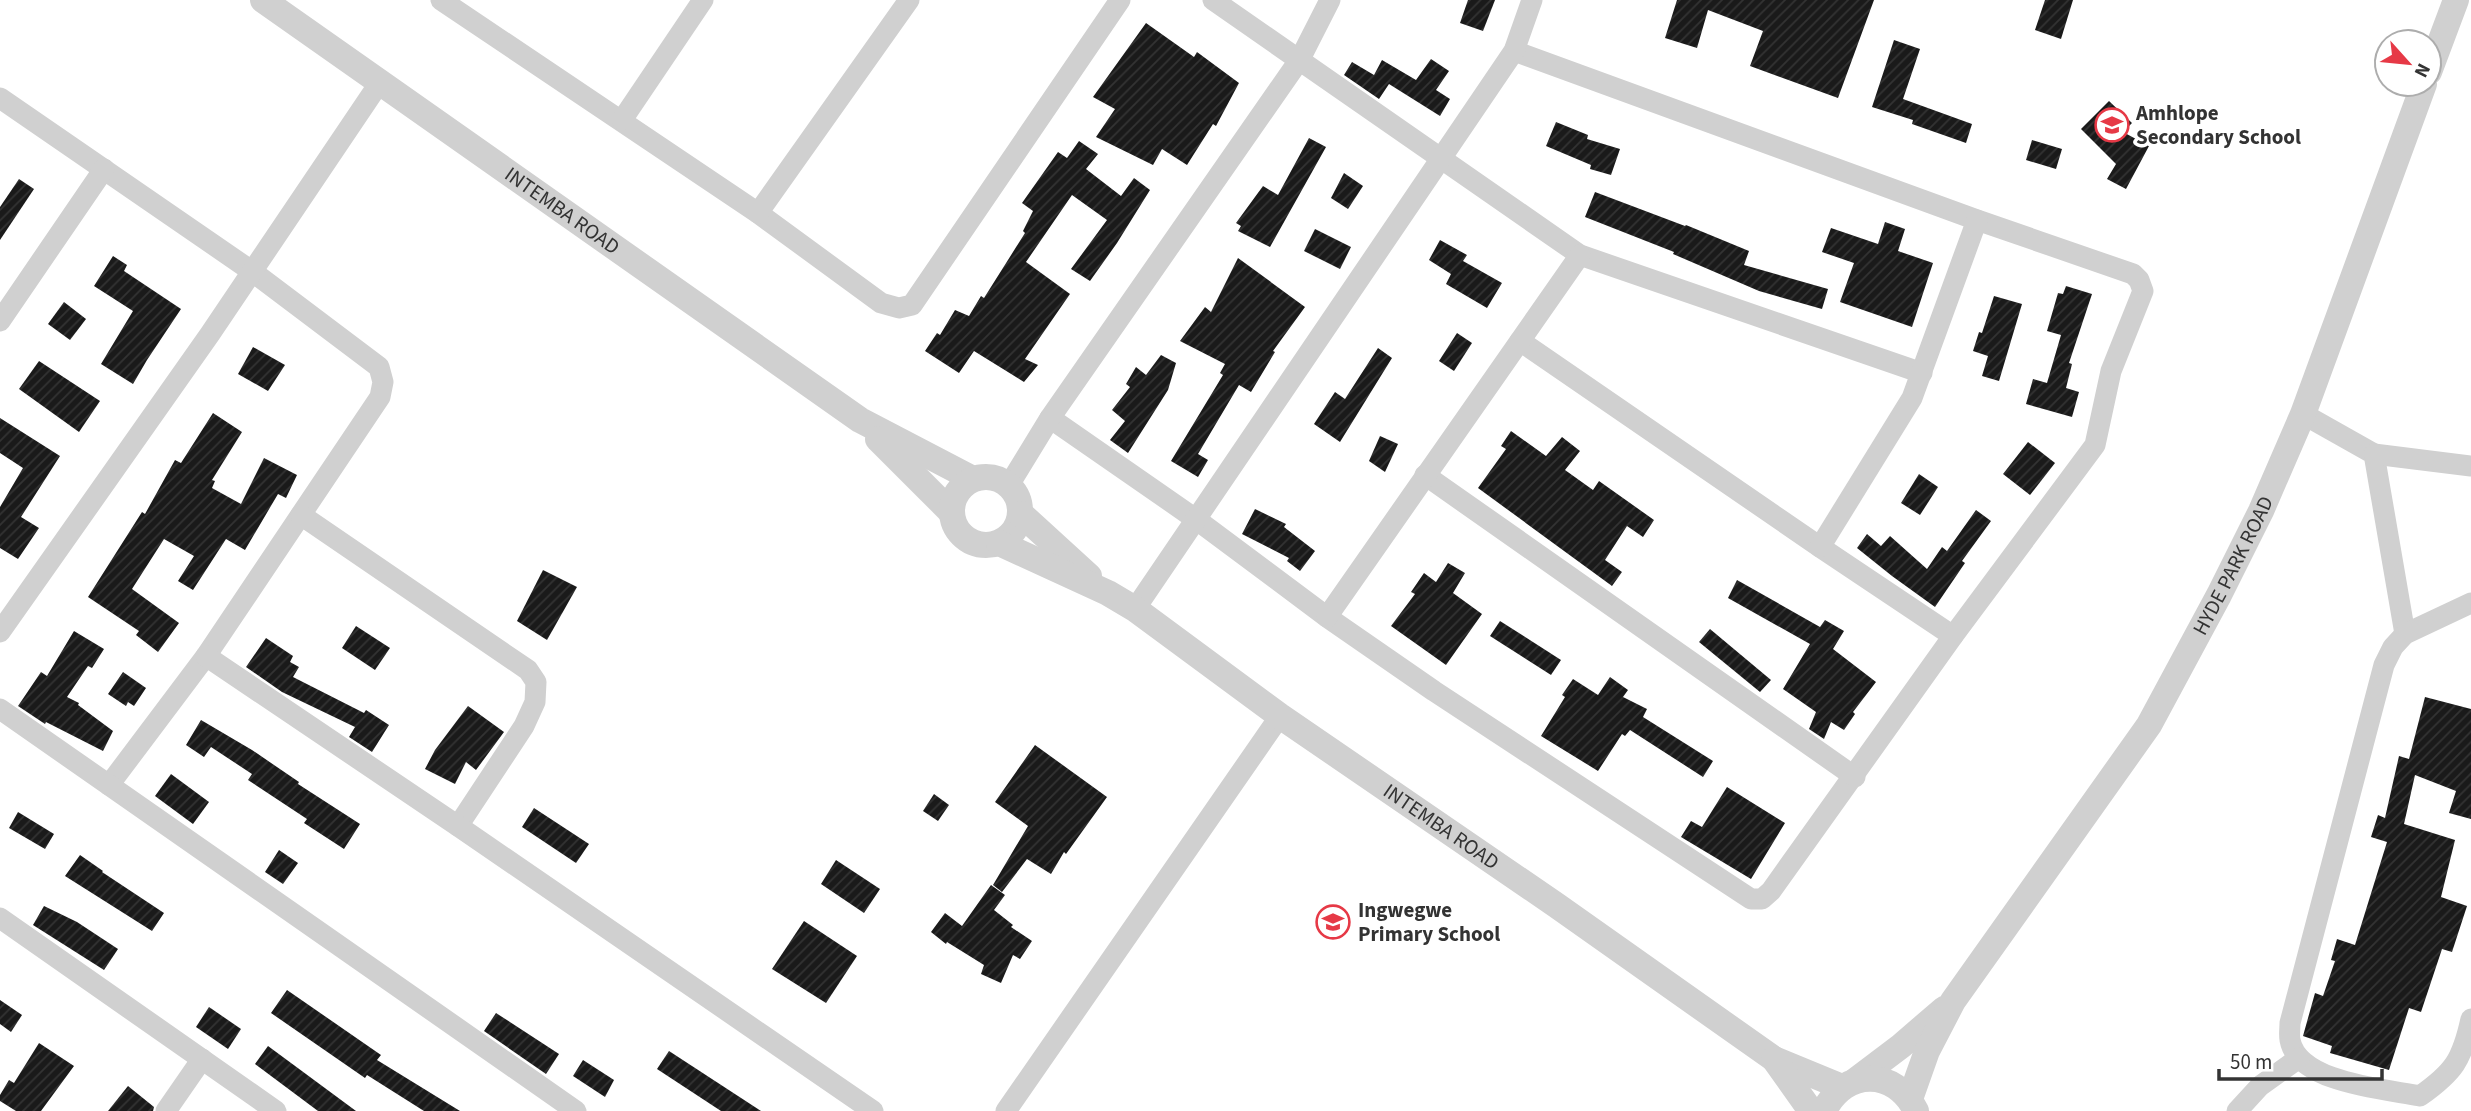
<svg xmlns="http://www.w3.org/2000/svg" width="2471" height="1111" viewBox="0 0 2471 1111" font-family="'Source Sans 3',sans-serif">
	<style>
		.building { fill: url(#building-hatch) }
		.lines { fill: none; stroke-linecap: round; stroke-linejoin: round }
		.minor { stroke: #d0d0d0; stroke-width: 21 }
		.tertiary { stroke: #d0d0d0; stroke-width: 26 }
		.labels { text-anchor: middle; stroke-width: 7; stroke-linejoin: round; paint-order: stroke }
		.poi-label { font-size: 21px; font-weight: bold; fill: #333; stroke: #fff; text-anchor: start }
		.street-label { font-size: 21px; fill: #333; stroke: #fff }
	</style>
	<defs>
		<pattern id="building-hatch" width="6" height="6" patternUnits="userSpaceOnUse" patternTransform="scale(1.75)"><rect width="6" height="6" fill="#1a1a1a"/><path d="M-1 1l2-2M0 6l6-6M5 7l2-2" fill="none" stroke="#333"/></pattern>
	</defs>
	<rect width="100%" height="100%" fill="#fff"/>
	<g class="building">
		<path d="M1468,0h27l-12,31 -23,-8z"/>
		<path d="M1677,0h197l-36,98 -88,-32 13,-35 -55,-21 -11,38 -32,-10z"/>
		<path d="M2045,0h28l-12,39 -26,-9z"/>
		<path d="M1146,23l48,34 3,-5 42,31 -23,43 -3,-2 -26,41 -25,-16 -9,16 -57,-28 19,-28 -22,-12z"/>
		<path d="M1894,40l26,9 -17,50 69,25 -6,19 -54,-19 1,-4 -41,-13z"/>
		<path d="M1431,59l18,12 -13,19 14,9 -10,17 -51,-32 -10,15 -35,-24 8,-13 22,13 8,-15 34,20z"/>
		<path d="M2109,101l23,22 -9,9 26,14 -23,43 -19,-10 9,-15 -35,-35z"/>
		<path d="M1556,122l32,13 -1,4 33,10 -9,26 -21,-6 1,-4 -45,-19z"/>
		<path d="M1309,138l17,9 -56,100 -32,-16 3,-5 -5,-3 27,-37 15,9z"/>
		<path d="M2032,140l30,9 -6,20 -30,-9z"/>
		<path d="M1079,141l19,13 -12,15 35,27 13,-18 16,12 -33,53 -27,38 -19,-12 36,-49 -35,-25 -46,67 44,32 -45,65 13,6 -14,17 -50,-31 -15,22 -34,-22 12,-18 3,2 15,-25 14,6 12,-20 3,2 41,-65 -2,-2 10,-20 -11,-8 36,-51 9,6z"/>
		<path d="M1344,173l19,13 -15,23 -17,-11z"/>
		<path d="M19,179l15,10 -34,51v-33z"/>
		<path d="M1595,192l90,34 1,-1 63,26 -5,14 84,24 -6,20 -63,-18 -86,-37 1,-2 -89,-35z"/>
		<path d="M1885,222l20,7 -7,22 35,12 -21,64 -72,-25 14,-39 -32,-11 9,-24 47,16z"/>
		<path d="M1315,229l36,18 -11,22 -36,-18z"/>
		<path d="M1440,240l27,15 -4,6 39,22 -15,25 -41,-24 5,-10 -22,-14z"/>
		<path d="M113,256l14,9 -3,6 57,38 -34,51 -14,24 -32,-20 32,-53 -39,-25z"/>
		<path d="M1238,258l67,49 -32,44 2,1 -24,40 -12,-7 -41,69 10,6 -10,17 -27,-16 52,-86 -3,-2 5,-9 -45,-23 25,-34 6,5z"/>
		<path d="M2066,286l26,8 -23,69 3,1 -6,24 13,4 -7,25 -46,-13 7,-25 14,4 14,-48 -14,-4 11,-38 5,1z"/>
		<path d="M1994,296l28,8 -23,77 -17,-5 6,-20 -15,-5 6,-19 3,1z"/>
		<path d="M64,302l22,17 -16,21 -22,-16z"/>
		<path d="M1457,333l15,10 -18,28 -15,-10z"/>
		<path d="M253,347l32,18 -17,26 -30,-17z"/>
		<path d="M1378,348l14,10 -52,84 -26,-18 21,-32 10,7z"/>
		<path d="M1161,355l15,8 -8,27 -40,63 -18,-13 15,-19 -13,-11 18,-23 -4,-3 10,-17 10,8z"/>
		<path d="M39,361l61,40 -21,31 -60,-43z"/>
		<path d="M213,413l29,19 -30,48 3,1 -3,7 29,16 23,-46 33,17 -11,23 -8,-4 -33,56 -19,-11 -33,51 -15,-9 16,-25 -30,-17 -32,50 47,34 -21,29 -22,-17 3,-4 -51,-34 54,-85 3,2 30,-54 6,3z"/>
		<path d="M0,418l60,38 -39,61 18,11 -21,31 -18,-11v-41l23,-39 -23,-15z"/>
		<path d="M1511,431l35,25 16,-19 18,14 -15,19 28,20 6,-9 55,39 -11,17 -16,-11 -22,34 17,12 -10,14 -134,-98 28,-39 -5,-3z"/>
		<path d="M1380,436l18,8 -13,28 -16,-11z"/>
		<path d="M2028,442l27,21 -25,32 -27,-21z"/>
		<path d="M1919,474l19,13 -18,28 -19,-12z"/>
		<path d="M1255,509l31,15 -2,3 31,24 -15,20 -13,-10 2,-3 -47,-24z"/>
		<path d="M1976,510l15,11 -29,40 3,2 -30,44 -43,-31 -35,-28 10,-14 14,12 9,-10 37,33 15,-22 5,4z"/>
		<path d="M1448,563l17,10 -12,20 29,21 -36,51 -55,-39 24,-32 -4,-2 13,-19 12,9z"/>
		<path d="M543,570l34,17 -30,53 -30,-19z"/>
		<path d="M1737,580l83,47 5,-7 19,11 -11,18 43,33 -23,30 2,2 -11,16 -13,-8 -7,17 -15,-10 7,-17 -33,-23 27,-45 -82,-46z"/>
		<path d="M1500,621l61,39 -10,15 -61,-39z"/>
		<path d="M356,626l34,22 -15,22 -33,-22z"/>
		<path d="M1710,629l61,51 -11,12 -61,-50z"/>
		<path d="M74,631l30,18 -12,19 -4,-2 -21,31 12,6 -1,2 35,26 -10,20 -57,-29 -1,2 -27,-18 23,-34 6,4z"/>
		<path d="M266,638l27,18 -3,6 9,5 -6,10 71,36 2,-3 23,15 -17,27 -23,-15 6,-10 -73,-35 -36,-25z"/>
		<path d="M123,672l23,16 -12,18 -6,-4 -2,4 -18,-12z"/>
		<path d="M1610,677l18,13 -5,7 24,12 -4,8 70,44 -10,16 -73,-47 -5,6 -3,-2 -24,37 -57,-35 24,-39 -3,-2 11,-16 25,16z"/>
		<path d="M2425,697l46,12v110l-22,-6 7,-22 -41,-16 -11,49 51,16 -14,57 26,9 -15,46 -10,-3 -21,63 -12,-4 -20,62 -59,-17 2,-7 -29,-10 12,-43 8,3 12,-35 -4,-1 6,-21 18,6 32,-103 -16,-5 7,-22 7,3 14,-62 10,3z"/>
		<path d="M468,706l36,26 -28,38 -10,-8 -11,22 -30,-15 10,-19z"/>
		<path d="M201,720l51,30 47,32 -1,2 62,40 -16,25 -40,-26 3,-4 -59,-39 4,-6 -41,-27 -7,10 -18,-12z"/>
		<path d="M1035,745l72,52 -41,57 -2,-2 -13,22 -24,-15 -25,33 -9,-7 35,-59 -33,-24z"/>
		<path d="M171,774l38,28 -16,22 -38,-28z"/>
		<path d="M1727,787l58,36 -34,56 -70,-42 10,-16 11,6z"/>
		<path d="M934,794l15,11 -11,16 -15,-10z"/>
		<path d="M534,808l55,36 -13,19 -54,-36z"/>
		<path d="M18,812l36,22 -9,15 -36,-21z"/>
		<path d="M279,850l19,13 -15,21 -18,-12z"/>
		<path d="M80,855l23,16 -1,1 62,41 -12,18 -87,-55z"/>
		<path d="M836,860l44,29 -16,24 -43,-29z"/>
		<path d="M991,885l14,10 -11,15 19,15 -2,2 21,14 -12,18 -7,-4 -12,28 -20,-9 3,-9 -37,-23 -1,2 -15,-12 14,-19 17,13z"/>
		<path d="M44,906l33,16 41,27 -14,21 -71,-45z"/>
		<path d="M804,921l53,35 -31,47 -54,-34z"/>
		<path d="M287,990l94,65 -4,5 83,51h-36l-57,-36 -2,3 -94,-65z"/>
		<path d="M0,1000l22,15 -11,17 -11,-8z"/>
		<path d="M209,1007l32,22 -13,20 -32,-22z"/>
		<path d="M496,1013l63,41 -13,20 -62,-43z"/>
		<path d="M39,1043l35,23 -33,45h-25l-16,-10v-6l9,-15 5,3z"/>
		<path d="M268,1046l88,65h-38l-63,-47z"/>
		<path d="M669,1051l92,60h-40l-64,-42z"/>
		<path d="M583,1060l31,20 -9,17 -32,-21z"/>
		<path d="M128,1086l26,21 -1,4h-45z"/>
	</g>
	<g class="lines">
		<g class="minor">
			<path d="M441,0l317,213 123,90 18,5 13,-3 208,-305"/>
			<path d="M1213,0l367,255 342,118"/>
			<path d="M0,98l253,174 126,95 4,15 -3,15 -174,259 -97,129"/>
			<path d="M622,120l81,-120"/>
			<path d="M758,213l151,-213"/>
			<path d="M0,321l104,-152"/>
			<path d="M1520,341l300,206 133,89"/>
			<path d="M2303,414l71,40 31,180"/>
			<path d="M1050,418l147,102 130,97 107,74 317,208h11l9,-8 182,-255 142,-191 16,-74 32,-80 -4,-11 -6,-6 -156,-54 -463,-169"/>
			<path d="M2374,454l97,12"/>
			<path d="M1425,475l430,302"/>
			<path d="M1009,485l41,-67 250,-359 30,-59"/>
			<path d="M301,515l227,155 8,12 -1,20 -11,24 -66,100"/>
			<path d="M1820,547l92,-149 65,-178"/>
			<path d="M2471,603l-66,31 -12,13 -9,18 -94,358c0,5 -1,12 0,17 8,43 95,49 130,56 34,-24 42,-36 51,-77"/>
			<path d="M1135,609l379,-558 18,-51"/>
			<path d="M1327,617l253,-362"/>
			<path d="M0,632l210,-298 170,-252"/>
			<path d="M206,656l252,170 415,285"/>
			<path d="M0,709l576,402"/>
			<path d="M0,918l276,193"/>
			<path d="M166,1111l36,-52"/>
			<path d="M1006,1111l274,-395"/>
			<path d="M2237,1111l23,-25 39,-28"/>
		</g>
		<g class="tertiary">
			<path id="s1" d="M263,0l597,420 113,59"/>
			<path d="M2429,72l27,-72"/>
			<path d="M878,439l73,73"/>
			<circle cx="986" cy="511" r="34"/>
			<path d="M1021,514l68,62"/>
			<path id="s2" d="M999,543l109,50 27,16 145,107 276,189 218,154 68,28"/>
			<path d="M1774,1059l37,52"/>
			<path d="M1856,1080l45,-34 43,-37"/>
			<path id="s3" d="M1910,1099l17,-48 26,-50 196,-276 70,-130 42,-84 42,-97 121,-330"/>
			<path d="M1824,1111c21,-43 71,-43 92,0"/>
		</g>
	</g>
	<defs>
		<symbol id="school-ring" viewBox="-11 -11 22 22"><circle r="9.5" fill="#fff" stroke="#e63946" stroke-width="1.5"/><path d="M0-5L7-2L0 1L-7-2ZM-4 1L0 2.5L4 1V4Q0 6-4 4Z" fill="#e63946"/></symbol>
	</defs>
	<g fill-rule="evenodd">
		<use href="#school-ring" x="2093" y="106" width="38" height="38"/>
		<use href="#school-ring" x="1314" y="903" width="38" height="38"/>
	</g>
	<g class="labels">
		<g class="poi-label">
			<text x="2136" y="120">Amhlope<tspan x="2136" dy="24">Secondary School</tspan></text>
			<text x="1358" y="917">Ingwegwe<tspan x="1358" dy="24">Primary School</tspan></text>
		</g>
		<g class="street-label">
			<text dy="7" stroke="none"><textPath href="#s1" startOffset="366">INTEMBA ROAD</textPath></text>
			<text dy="7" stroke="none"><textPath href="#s3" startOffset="626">HYDE PARK ROAD</textPath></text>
			<text dy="7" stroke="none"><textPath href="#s2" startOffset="527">INTEMBA ROAD</textPath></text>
		</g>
	</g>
	<g transform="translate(2408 63) rotate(117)"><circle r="33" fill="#ffffff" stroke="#adadad" stroke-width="2"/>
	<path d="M0-5L12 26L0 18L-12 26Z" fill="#e63946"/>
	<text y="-10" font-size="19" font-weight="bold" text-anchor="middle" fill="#333333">N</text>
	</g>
	<path d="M2219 1069v10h163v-10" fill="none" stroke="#333333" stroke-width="3.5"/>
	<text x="2230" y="1069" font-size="21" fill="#333333" stroke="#ffffff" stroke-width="5" paint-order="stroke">50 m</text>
</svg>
